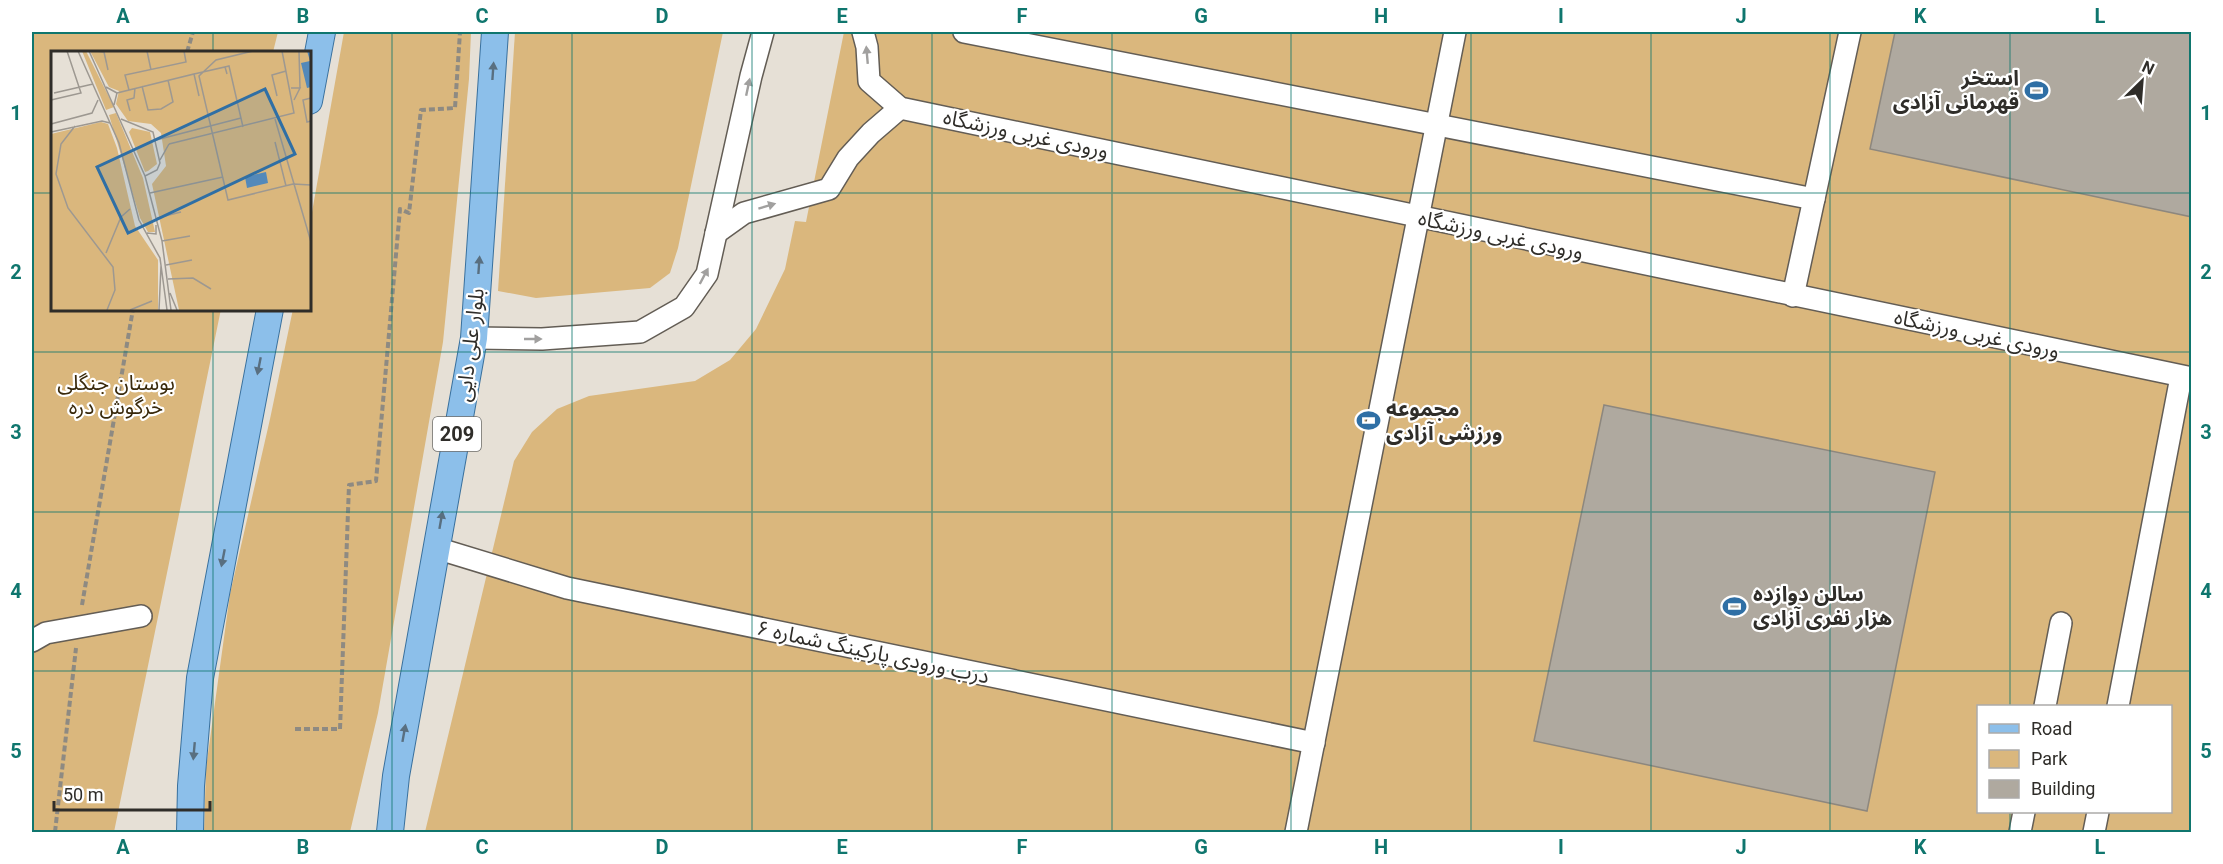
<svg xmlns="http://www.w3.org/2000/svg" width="2223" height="864" viewBox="0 0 2223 864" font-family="Roboto,'Noto Sans Arabic',sans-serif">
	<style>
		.green { fill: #dab77d; fill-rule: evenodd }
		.building { fill: #afa99f; stroke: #8d877e; stroke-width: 1.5 }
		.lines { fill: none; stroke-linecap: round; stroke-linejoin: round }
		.minor-casing { stroke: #635d55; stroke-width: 24 }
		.major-casing { stroke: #39709d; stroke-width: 28 }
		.path { stroke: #8e8a82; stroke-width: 4; stroke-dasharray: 6 3; stroke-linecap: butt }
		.minor { stroke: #fff; stroke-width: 21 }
		.major { stroke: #8cbfea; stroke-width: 26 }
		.oneway { fill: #a1a09f }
		.oneway2 { fill: #596f80 }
		.grid { fill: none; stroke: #0f766e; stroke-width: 1.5; stroke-opacity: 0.55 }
		.labels { text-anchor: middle; stroke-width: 4.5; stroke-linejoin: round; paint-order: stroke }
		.shield { fill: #fff; stroke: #6d6c69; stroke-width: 1.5 }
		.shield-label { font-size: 20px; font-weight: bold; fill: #2f2d29 }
		.poi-label { font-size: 21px; font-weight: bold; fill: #2f2d29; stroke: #fff; text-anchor: start }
		.street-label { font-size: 21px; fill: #2f2d29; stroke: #fff }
		.park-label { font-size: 21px; fill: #39290b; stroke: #fff }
		.inset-road { fill: none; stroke: #9d9891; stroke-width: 1.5 }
		.view { fill: #2f6fa5; fill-opacity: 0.15; stroke: #2f6fa5; stroke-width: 3 }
		.inset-edge { fill: none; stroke: #2f2d29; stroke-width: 3 }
		.neatline { fill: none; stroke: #0f766e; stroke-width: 2 }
		.grid-label { font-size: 20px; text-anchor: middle; font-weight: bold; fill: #0f766e }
	</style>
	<rect width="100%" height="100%" fill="#e6e0d6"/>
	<g class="green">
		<path d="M32,32h246l-5,20h-221v257h169l-107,523h-82z"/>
		<path d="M344,32h127l-2,47 -26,263 -65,371 -28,119h-146l2,-64 24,-174 40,-175 23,-110h16v-80z"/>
		<path d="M515,32h208l-45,216 -8,25 -20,15 -114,10 -38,-7z"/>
		<path d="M844,32h1347v800h-1766l89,-371 18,-29 25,-23 32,-13 106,-15 35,-21 26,-31 29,-60 10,-48 11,1zM1978,706h192v106h-192z"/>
	</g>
	<g class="building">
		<path d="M1895,32h297v185l-322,-68z"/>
		<path d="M1604,405l331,67 -68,339 -333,-70z"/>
	</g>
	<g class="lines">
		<defs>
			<g id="minor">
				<path d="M863,32l4,15 2,34 31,27 1292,270"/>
				<path d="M964,32l850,167"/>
				<path d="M716,233l28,-20 85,-24 19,-31 23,-25 29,-25"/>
				<path d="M1793,296l57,-264"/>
				<path d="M474,338l68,1 98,-7 44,-25 23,-33 44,-198 12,-44"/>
				<path d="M436,548l131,40 747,155"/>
				<path d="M32,641l14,-8 95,-17"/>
				<path d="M2045,706l16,-83"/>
				<path d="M2118,706l63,-329"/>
				<path d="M1296,832l159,-800"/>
				<path d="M2020,832l4,-20"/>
				<path d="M2094,832l4,-20"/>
			</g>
			<g id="major">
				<path d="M309,101l13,-69"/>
				<path d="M190,832l1,-46 9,-108 70,-369"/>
				<path d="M390,832l6,-56 78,-438 21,-306"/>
			</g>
		</defs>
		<use href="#minor" class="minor-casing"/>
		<use href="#major" class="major-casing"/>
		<g class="path">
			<path d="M187,52l6,-20"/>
			<path d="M82,605l51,-296"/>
			<path d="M295,729h45l9,-244 27,-4 24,-272 9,4 12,-103 34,-2 5,-76"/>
			<path d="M55,832l21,-184"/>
		</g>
		<use href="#minor" class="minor"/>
		<use href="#major" class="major"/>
	</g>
	<defs><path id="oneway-solid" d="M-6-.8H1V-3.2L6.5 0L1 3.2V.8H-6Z" transform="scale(1.5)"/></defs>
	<g class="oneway">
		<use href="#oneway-solid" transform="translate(867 55) rotate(-95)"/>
		<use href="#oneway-solid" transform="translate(748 87) rotate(-78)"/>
		<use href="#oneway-solid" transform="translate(767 206) rotate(-17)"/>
		<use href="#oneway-solid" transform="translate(704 276) rotate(-62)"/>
		<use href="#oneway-solid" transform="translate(533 339)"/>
	</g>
	<g class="oneway2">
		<use href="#oneway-solid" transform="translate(493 71) rotate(-86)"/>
		<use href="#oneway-solid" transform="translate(479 265) rotate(-86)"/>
		<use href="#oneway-solid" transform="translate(259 366) rotate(101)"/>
		<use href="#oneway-solid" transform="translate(441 520) rotate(-80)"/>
		<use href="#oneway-solid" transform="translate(223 558) rotate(101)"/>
		<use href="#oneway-solid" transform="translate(404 733) rotate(-80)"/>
		<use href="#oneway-solid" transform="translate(194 751) rotate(95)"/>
	</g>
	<path class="grid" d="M213,32v20M392,32v800M572,32v800M752,32v800M932,32v800M1112,32v800M1291,32v800M1471,32v800M1651,32v800M1830,32v800M2010,32v674M32,193h20M309,193h1883M213,309v523M32,352h2160M32,512h2160M32,671h2160M2010,812v20"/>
	<defs>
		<symbol id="stadium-bare" viewBox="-9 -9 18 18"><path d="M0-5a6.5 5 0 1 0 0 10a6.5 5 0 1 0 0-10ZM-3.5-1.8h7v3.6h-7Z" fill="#2f6fa5" stroke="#fff" stroke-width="2.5" paint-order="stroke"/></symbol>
	</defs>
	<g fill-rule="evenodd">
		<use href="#stadium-bare" x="2020" y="74" width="33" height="33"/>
		<use href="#stadium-bare" x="1352" y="404" width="33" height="33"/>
		<use href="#stadium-bare" x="1718" y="590" width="33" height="33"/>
	</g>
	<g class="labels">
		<rect class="shield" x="433" y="417" width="48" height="34" rx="4.5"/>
		<g class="shield-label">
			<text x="457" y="441">209</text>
		</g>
		<g class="poi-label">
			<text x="2019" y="85" text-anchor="end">استخر<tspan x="2019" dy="24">قهرمانی آزادی</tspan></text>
			<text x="1386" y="416">مجموعه<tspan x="1386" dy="24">ورزشی آزادی</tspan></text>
			<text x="1753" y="601">سالن دوازده<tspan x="1753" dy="24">هزار نفری آزادی</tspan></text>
		</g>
		<g class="street-label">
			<text transform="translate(1026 134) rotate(12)" y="7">ورودی غربی ورزشگاه</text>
			<text transform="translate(1501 235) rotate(12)" y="7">ورودی غربی ورزشگاه</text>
			<text transform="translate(1977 334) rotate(12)" y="7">ورودی غربی ورزشگاه</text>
			<text transform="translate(470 345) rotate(-83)" y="7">بلوار علی دایی</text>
			<text transform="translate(873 652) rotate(12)" y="7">درب ورودی پارکینگ شماره ۶</text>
		</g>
		<g class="park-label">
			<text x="116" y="390">بوستان جنگلی<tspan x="116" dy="24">خرگوش دره</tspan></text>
		</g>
	</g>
	<g transform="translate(51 51)">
		<rect width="260" height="260" fill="#e6e0d6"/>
		<path d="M31,0h4l28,56 -8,3zM39,0h220v259h-131l-27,-126 14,-18 -5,-33 -10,-9 -23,-3 -12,-17 3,-13 -10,-4zM65,62l27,65 12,54h-7l-8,-14 -31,-103zM50,71l7,2 9,24 18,78 23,34v50h-107v-176zM81,77l18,4 7,32 -9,7 -3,1 -16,-40z" fill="#dab77d"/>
		<path d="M256,0h3l1,36 -4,1 -6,-25 9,-2zM215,121l2,11 -21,5 -2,-11z" fill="#5389ba"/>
		<path class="inset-road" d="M27,0l41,92 20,77 21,38 7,52M38,0l56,125 17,65 9,69M45,0l8,1 4,18M96,0l4,19M202,0l-37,9 -17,16 29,124 65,-16 18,1M248,0l1,37M174,16l4,-1 14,61M143,23l31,-7 2,7M91,35l6,24 13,-1 12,-7 -5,-22M55,36l11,6 -3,12M240,37h9l-6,12M78,39l-4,-15 61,-13 -2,-11M3,42l39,-9M66,42l77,-19 5,22M226,45l-5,-21 14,-4M260,47l-8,2 4,22 4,-1M0,49l30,-7 -14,-42M79,60l-3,-11 7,-2 1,-10M70,68l32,13 7,31 -3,7 -12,6M224,68l36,123M0,73l41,-11 6,-13M24,75l-14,18 -5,30 12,34 45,59 2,23 -8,20M0,81l51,-11 8,2M105,89l85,-22M224,91l11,44M118,93l125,-31 -12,-62M109,109l9,-16M99,142l73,-16M106,167l24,-6M96,182l9,1v-9M111,190l28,-5M55,202l15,-36 9,-8M115,214l26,-5M117,228l25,-1 18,11M119,242l7,17M79,259l22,-9M108,259l2,-44"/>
		<path class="view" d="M214,38l30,65 -167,79 -31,-66z"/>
		<rect width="260" height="260" class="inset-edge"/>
	</g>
	<rect width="2223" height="864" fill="none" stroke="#ffffff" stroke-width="66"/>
	<rect x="1977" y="705" width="195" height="108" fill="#ffffff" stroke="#acaba9" stroke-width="1.5"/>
	<rect x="1989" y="724" width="30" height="9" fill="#8cbfea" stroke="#acaba9" stroke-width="1.5"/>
	<text x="2031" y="735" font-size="18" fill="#2f2d29">Road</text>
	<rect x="1989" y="750" width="30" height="18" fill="#dab77d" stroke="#acaba9" stroke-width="1.5"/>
	<text x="2031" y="765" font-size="18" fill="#2f2d29">Park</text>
	<rect x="1989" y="780" width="30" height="18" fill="#afa99f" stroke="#acaba9" stroke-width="1.5"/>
	<text x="2031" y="795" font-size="18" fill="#2f2d29">Building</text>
	<g transform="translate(2142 81) rotate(25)" stroke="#ffffff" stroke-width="4.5" paint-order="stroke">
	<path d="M0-4.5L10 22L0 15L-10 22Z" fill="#2f2d29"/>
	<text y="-9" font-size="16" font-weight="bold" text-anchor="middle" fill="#2f2d29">N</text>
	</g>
	<path d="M54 801v9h156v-9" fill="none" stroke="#2f2d29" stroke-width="3"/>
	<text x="63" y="801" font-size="18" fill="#2f2d29" stroke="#ffffff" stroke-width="4.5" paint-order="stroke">50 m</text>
	<rect x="33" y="33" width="2157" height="798" class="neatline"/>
	<g class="grid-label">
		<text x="123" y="23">A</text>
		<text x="303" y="23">B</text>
		<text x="482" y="23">C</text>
		<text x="662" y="23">D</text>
		<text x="842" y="23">E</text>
		<text x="1022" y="23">F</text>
		<text x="1201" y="23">G</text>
		<text x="1381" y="23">H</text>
		<text x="1561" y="23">I</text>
		<text x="1741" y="23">J</text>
		<text x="1920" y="23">K</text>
		<text x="2100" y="23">L</text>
		<text x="16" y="120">1</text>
		<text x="2206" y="120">1</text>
		<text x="16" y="279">2</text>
		<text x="2206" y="279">2</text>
		<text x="16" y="439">3</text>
		<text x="2206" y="439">3</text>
		<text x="16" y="598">4</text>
		<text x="2206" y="598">4</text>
		<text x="16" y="758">5</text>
		<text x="2206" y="758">5</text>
		<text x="123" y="854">A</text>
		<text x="303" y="854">B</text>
		<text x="482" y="854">C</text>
		<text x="662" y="854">D</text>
		<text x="842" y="854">E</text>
		<text x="1022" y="854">F</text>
		<text x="1201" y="854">G</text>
		<text x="1381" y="854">H</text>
		<text x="1561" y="854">I</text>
		<text x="1741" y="854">J</text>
		<text x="1920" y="854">K</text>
		<text x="2100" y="854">L</text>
	</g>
</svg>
